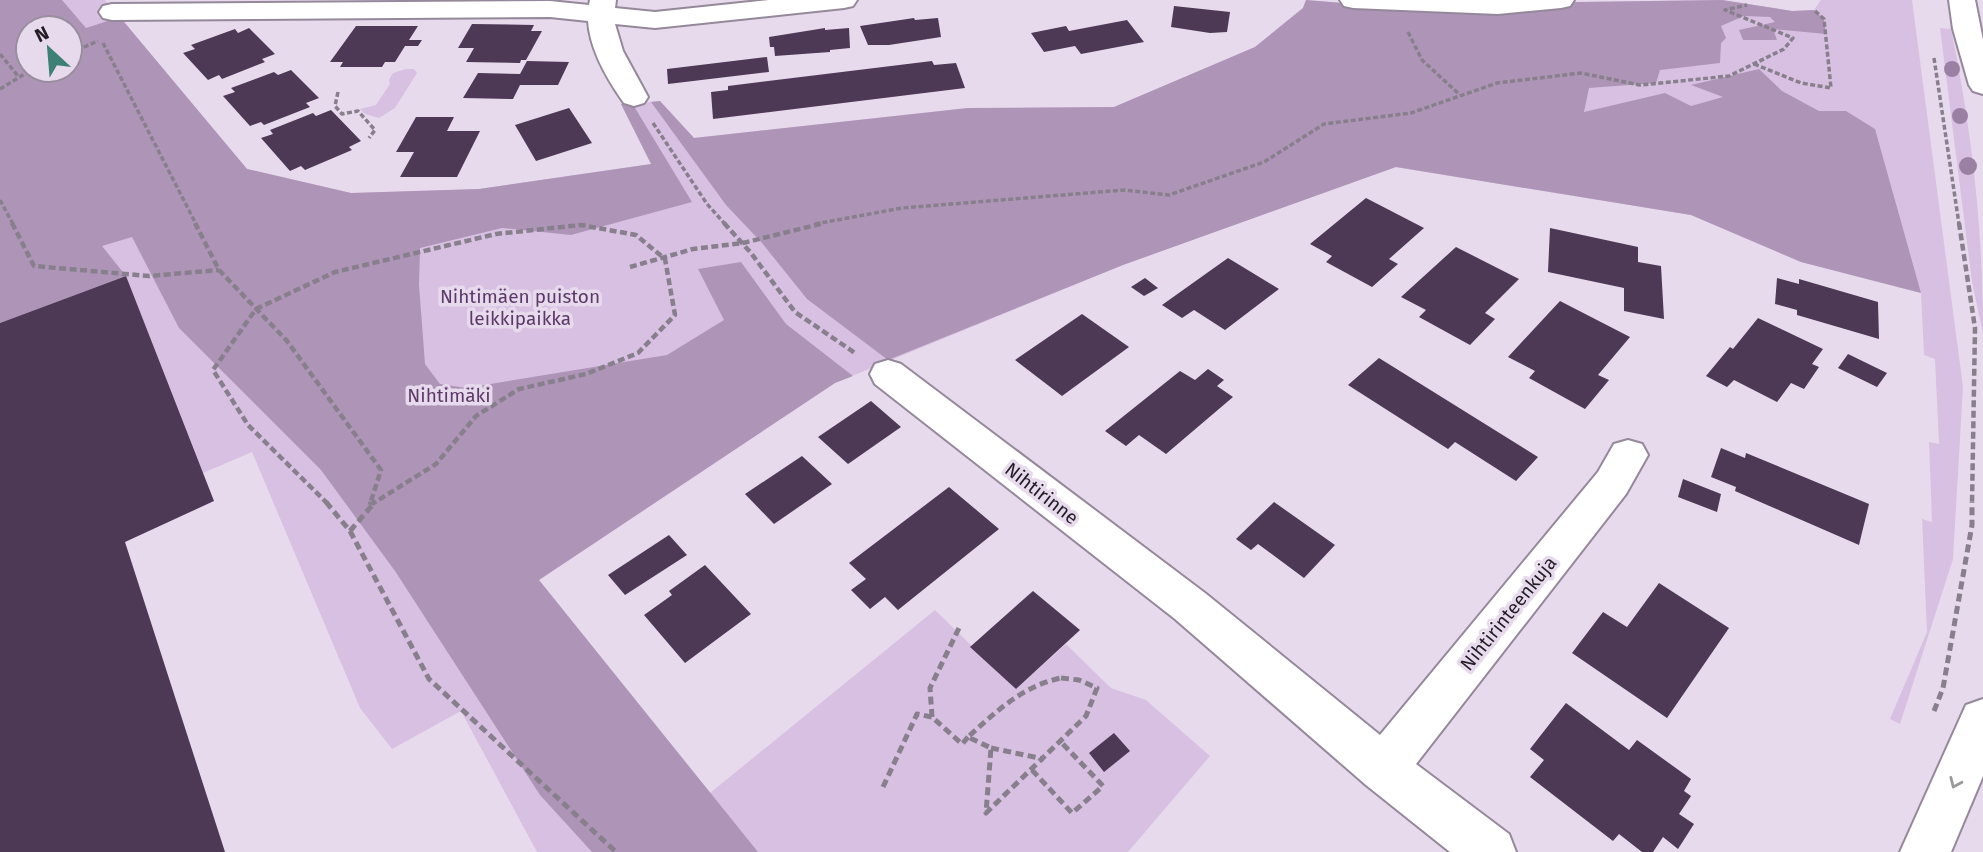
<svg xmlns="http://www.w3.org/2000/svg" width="1983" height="852" viewBox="0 0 1983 852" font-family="'Fira Sans',sans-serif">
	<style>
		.green { fill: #d8c0e2; fill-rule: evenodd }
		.forest { fill: #ae95b8; fill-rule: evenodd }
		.building { fill: #4d3855 }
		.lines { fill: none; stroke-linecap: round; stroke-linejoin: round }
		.minor-casing { stroke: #94889a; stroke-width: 4 }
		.path-far2 { stroke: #887f8c; stroke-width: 3.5; stroke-dasharray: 5 2.5; stroke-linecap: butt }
		.path-far1 { stroke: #887f8c; stroke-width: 4.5; stroke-dasharray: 7 3.5; stroke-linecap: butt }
		.path { stroke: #887f8c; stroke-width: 5; stroke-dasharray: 8 4.5; stroke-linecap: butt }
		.minor { fill: #fff; fill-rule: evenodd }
		.tree { fill: #9a81a4 }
		.oneway { stroke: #9c999c }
		.labels { text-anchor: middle; stroke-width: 7; stroke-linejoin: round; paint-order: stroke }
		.park-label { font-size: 19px; fill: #5b3968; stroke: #e8daed }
		.street-label { font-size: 19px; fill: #221d24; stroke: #e8daed }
	</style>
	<rect width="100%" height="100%" fill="#e8daed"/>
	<g class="green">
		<path d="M0,0h105l142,169 104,24 128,-4 173,-25 -31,-60 39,-3 34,37 274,-30 146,-1 141,-60 48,-39 3,-8 61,5 355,-5 70,11 22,-1 7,-10h91l51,387 -10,172 -53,165 -10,-5 37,-87 -5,-113 10,3 -3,-80 10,2 -4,-85 -11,-4 -3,-62 -120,-31 -110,-47 -296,-48 -272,98 -288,118 -296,197 171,213 225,-183 81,79 50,-45 45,44 35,12 64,56 -82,96h-591l-76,-141 -69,38 -32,-41 -108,-256 -49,21 -203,-150zM28,28h42v42h-42z"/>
		<path d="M1940,28l11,1c21,101 32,201 32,304l-11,-51z"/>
		<path d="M406,69h8l3,4 -22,35 -16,10 -14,-4 -5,-5 16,-4 14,-21 -1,-4 4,-7z"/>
	</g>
	<g class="forest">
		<path d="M0,0h62l24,28 34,-11 127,152 104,24 128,-4 172,-25 -30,-60 11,-1 60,99 -121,33 -69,-7 -82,20 -1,37 6,79 15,20 26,4 201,-33 57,-35 -26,-51 43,-7 45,62 67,52 -18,7 -296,197 219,272h-166l-52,-57 -145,-224 -74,-101 -142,-142 -47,-91 -30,9 24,30 -126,47zM28,28h42v42h-42z"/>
		<path d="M1306,0l61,5 355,-5 70,11 22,-1 10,9 2,15 -53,-5 4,11h-34l-4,-10 36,-8 -5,-5 -26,-1 -23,10 5,12 -5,5 -1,20 -60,7 -4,13 -67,5 -5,24 81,-19 26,13 32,-9 -32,-12 68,-16 23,22 37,20h27l29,18 46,164 -120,-31 -110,-47 -295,-48 -273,98 -235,95 -81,-61 -45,-56 -36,-38 -75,-103 9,-1 34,37 274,-30 146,-1 141,-60 48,-39z"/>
	</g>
	<g class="building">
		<path d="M1174,6l56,6 -3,20 -17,1 -39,-6z"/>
		<path d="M914,18l1,2 23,-2 3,19 -52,8h-21l-8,-19z"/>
		<path d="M1127,20l17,22 -63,12 -6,-8 -31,6 -13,-19 35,-7 3,5z"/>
		<path d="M472,24l62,1 -3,6h11l-16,29h-5l-1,3 -54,-1 8,-14h-16z"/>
		<path d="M356,26h62l-9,14h13l-4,6h-13l-10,16h-10l-3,5h-42l3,-5h-13z"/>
		<path d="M249,28l26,26 -13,5 3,3 -43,17 -3,-4 -11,5 -25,-27 12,-4 -4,-4 44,-16 3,4z"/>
		<path d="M825,28v2l24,-2 1,20 -20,2v2l-55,4 -1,-9h-4l-1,-10z"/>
		<path d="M767,57l2,15 -101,12 -1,-15z"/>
		<path d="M527,61l42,1 -11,23h-38l-7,14 -50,-1 15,-25 42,1z"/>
		<path d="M932,61l2,4 22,-2 9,25 -252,31 -2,-27 17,-2v-4z"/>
		<path d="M291,70l28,28 -13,5 4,4 -46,18 -3,-3 -11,4 -27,-30 12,-4 -4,-4 43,-16 4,3z"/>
		<path d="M569,108l23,35 -56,18 -21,-36z"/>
		<path d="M331,110l30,31 -12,6 3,3 -47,20 -4,-4 -11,5 -29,-33 12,-4 -3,-4 43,-17 3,3z"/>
		<path d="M416,117h38l-7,14h33l-23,46h-57l14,-25h-18z"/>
		<path d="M1366,198l58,30 -35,31 9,5 -26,23 -46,-25 6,-6 -22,-12z"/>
		<path d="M1550,228l88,19v15l23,4 3,53 -40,-8v-23l-76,-16z"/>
		<path d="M1456,247l63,32 -34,34 10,6 -25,26 -51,-28 7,-7 -25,-13z"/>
		<path d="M1228,258l51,31 -54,41 -31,-20 -12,8 -20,-13z"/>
		<path d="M126,276l88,225 -89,41 100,310h-225v-529z"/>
		<path d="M1145,278l13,10 -14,8 -13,-9z"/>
		<path d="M1777,278l22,6v-5l79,23 1,37 -82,-24v-5l-22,-6z"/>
		<path d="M1560,301l70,36 -32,38 11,5 -24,29 -56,-31 6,-7 -27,-14z"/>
		<path d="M1082,314l47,33 -67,49 -47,-36z"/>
		<path d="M1758,318l65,31 -11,15 7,3 -15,22 -13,-6 -14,19 -43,-22 -7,7 -21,-11 24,-29 3,2z"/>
		<path d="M1848,354l39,19 -10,14 -39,-19z"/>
		<path d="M1379,358l159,99 -22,24 -61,-39 -7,7 -100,-64z"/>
		<path d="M1208,369l16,11 -7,6 16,11 -67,57 -27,-19 -13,11 -21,-15 75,-60 15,9z"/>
		<path d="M871,401l30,26 -53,37 -30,-27z"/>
		<path d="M1721,448l24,10 1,-5 123,51 -10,41 -124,-54 1,-4 -25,-10z"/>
		<path d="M802,456l30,28 -58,40 -29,-30z"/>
		<path d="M1683,479l38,15 -4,18 -39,-15z"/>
		<path d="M949,487l50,42 -101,81 -13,-13 -15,12 -19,-19 15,-11 -17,-16z"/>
		<path d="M1274,502l61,43 -31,33 -46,-34 -7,6 -15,-11z"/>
		<path d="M669,535l18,20 -62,40 -17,-20z"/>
		<path d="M705,565l46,49 -66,49 -41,-48 28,-20 -3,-4z"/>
		<path d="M1659,583l70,45 -62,90 -95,-65 31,-41 24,15z"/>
		<path d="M1033,591l47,39 -64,59 -46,-42z"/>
		<path d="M1566,703l63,47 8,-10 54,39 -7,12 7,5 -12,18 15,10 -16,25 -15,-12 -10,15h-11l-23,-18 -6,7 -83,-64 14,-17 -14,-11z"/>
		<path d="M1114,733l16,18 -26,21 -15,-19z"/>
	</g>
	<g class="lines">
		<defs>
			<g id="minor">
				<path d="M590,0h26l-1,8 40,4 114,-12h88l-4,6 -9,2 -189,20 -40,-4 8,27 25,46 -4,6 -10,3 -10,-3c-17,-24 -34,-53 -36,-82l-38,-4 -438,3 -9,-2 -4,-6 4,-6 9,-2 438,-3 39,4z"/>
				<path d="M1340,0h234l-4,6 -9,2 -63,6 -145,-6 -9,-2z"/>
				<path d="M1949,0h26l8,40v54l-10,-3 -4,-6 -16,-56z"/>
				<path d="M888,360l13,4 304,229 175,142 218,-263 16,-28 14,-4 14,4 6,11 -22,39 -210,270 93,70 7,18h-66l-84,-67 -191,-166 -300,-235 -5,-10 5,-10z"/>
				<path d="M1983,699v77l-32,76h-51l66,-147z"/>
			</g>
		</defs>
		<use href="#minor" class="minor-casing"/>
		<g class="path-far2">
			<path d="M1408,32l14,28 37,34"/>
			<path d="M103,43l93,181"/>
			<path d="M70,53l28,-12"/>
			<path d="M0,54l18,22"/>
			<path d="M1934,58l25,166"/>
			<path d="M1754,64l47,19 30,5 -7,-69 -10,-9"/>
			<path d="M0,89l31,-19"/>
			<path d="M338,92l-3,14 7,8 16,-3 17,19 -6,8"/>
			<path d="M653,123l54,81 18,20"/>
			<path d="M0,200l13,24"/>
			<path d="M815,224l87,-16 222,-18 45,5 95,-33 60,-38 87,-11 86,-30 84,-10 59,12 89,-9 55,-27 9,-11 -68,-28 22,-5"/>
		</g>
		<g class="path-far1">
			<path d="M12,223l22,43 115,10 70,-6"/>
			<path d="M195,223l24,47 68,71 94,129 -11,34"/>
			<path d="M724,223l27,30 44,59 60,41"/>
			<path d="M1959,223l16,105 -3,176"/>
			<path d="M630,267l63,-18 50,-6 81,-20"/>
			<path d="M328,504l-80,-79 -35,-55 43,-61 79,-37 161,-38 85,-9 55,10 29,24 10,56 -37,38 -52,21 -67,15 -43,27 -40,48 -64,40"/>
		</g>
		<g class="path">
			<path d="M326,502l24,29"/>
			<path d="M370,505l1,-3"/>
			<path d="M350,531l79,148 187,173"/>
			<path d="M350,531l25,-29"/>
			<path d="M1061,678l18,2 18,8 -11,28 -100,97 5,-65 -23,-11c28,-25 54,-51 93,-59z"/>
			<path d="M1934,711l9,-23 29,-163v-23"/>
			<path d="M932,717l-2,-29 30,-62"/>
			<path d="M991,748l53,11"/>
			<path d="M1032,770l40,43 31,-27 -42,-44"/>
			<path d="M883,787l34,-73 15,3 30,27 6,-7"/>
		</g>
		<use href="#minor" class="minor"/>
	</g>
	<g class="tree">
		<circle cx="1952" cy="69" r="8"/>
		<circle cx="1960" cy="116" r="8"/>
		<circle cx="1968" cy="166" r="9"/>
	</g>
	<defs><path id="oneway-chevron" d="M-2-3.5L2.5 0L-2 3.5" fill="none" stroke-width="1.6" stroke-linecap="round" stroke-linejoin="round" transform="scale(1.75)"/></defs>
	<use class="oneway" href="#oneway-chevron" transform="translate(1955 783) rotate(114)"/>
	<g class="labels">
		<g class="park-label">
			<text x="520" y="303">Nihtimäen puiston<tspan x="520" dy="22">leikkipaikka</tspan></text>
			<text x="449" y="402">Nihtimäki</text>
		</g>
		<g class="street-label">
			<text transform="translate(1042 493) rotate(38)" y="7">Nihtirinne</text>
			<text transform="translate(1508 613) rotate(-51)" y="7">Nihtirinteenkuja</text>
		</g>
	</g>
	<g transform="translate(49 49) rotate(334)"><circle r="33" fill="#e8daed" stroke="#998e9d" stroke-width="2"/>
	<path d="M0-5L12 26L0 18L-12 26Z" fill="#3d8176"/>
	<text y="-10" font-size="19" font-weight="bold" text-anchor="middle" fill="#221d24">N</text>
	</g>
</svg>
